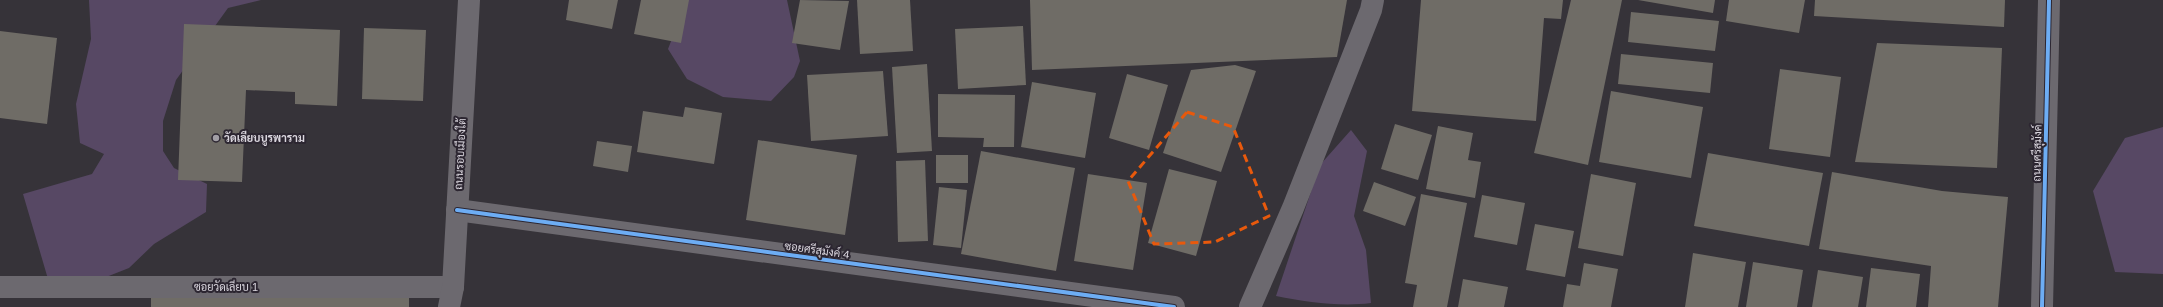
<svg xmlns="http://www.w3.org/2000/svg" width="2163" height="307" viewBox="0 0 2163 307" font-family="Helvetica,Sarabun,sans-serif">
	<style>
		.green { fill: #574864 }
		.building { fill: #6f6c66 }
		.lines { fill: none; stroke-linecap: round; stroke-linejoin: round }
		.minor { stroke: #6c696f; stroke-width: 22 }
		.cycleway-casing { stroke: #2c2631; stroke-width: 6 }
		.cycleway { stroke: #6dadf4; stroke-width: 4 }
		.marked { fill: none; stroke: #e8590c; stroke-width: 3; stroke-dasharray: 8 5; stroke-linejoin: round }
		.poi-dot { fill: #a19ea5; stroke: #2c2631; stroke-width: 1.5 }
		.labels { text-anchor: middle; stroke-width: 4; stroke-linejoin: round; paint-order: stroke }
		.poi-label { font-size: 11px; font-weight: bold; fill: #dbd7df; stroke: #2c2631; text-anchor: start }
		.street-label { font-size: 11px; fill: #dbd7df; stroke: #2c2631 }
	</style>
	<rect width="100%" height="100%" fill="#363339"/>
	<g class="green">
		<path d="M89,0h172l-33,8 -52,72 -13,41v30l11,17 33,16 -1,28 -52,32 -25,24 -33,13 -48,-2 -25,-85 69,-20 12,-20 -24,-11 -4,-39 15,-65z"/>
		<path d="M682,0h105l13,61 -6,16 -23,24 -48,-4 -36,-18 -19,-30 11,-28z"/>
		<path d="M2163,127v147l-48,-2 -22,-81 32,-53z"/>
		<path d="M1351,130l16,21 -13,65 12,34 5,53c-31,4 -64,-1 -95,-7l44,-131z"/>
	</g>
	<g class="building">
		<path d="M569,0h49l-6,29 -46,-9z"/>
		<path d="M641,0h48l-8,43 -47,-9z"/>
		<path d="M800,0l49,1 -9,49 -48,-7z"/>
		<path d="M857,0h53l3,51 -53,3z"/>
		<path d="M1030,0h317l-10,57 -305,13z"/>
		<path d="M1421,0h142l-2,19 -17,-1 -8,103 -124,-10z"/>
		<path d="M1571,0h51l-34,165 -54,-12z"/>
		<path d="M1638,0h77l-2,13z"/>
		<path d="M1729,0h76l-6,33 -73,-12z"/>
		<path d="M1815,0h190l-1,27 -190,-11z"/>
		<path d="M1631,12l88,9 -4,30 -87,-9z"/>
		<path d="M184,24l156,6 -3,76 -42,-2v-12l-49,-2 -4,92 -64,-2z"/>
		<path d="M1023,26l3,59 -68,4 -3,-60z"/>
		<path d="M364,28l62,2 -3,71 -61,-2z"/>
		<path d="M0,31l57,7 -10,86 -47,-6z"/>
		<path d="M1877,43l125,5 -5,120 -142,-6z"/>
		<path d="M1621,54l92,9 -3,30 -92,-9z"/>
		<path d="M927,64l5,87 -35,2 -5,-86z"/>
		<path d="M1235,65l21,6 -35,101 -58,-19 28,-83z"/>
		<path d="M1780,69l61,8 -11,80 -61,-8z"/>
		<path d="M883,71l5,65 -77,5 -4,-66z"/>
		<path d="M1127,74l41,11 -19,65 -40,-12z"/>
		<path d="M1032,82l64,11 -11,65 -64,-11z"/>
		<path d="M1611,91l92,16 -12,71 -92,-16z"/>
		<path d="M938,94l77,1 -1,52h-31l1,-9 -46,-1z"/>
		<path d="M685,107l37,6 -8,51 -77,-12 6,-41 40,6z"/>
		<path d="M1395,124l37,11 -14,45 -37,-11z"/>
		<path d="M1438,126l35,7 -5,27 13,2 -6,36 -49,-9z"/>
		<path d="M758,140l99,15 -12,80 -99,-15z"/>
		<path d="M597,141l35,5 -4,26 -35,-6z"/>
		<path d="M981,151l94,17 -19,103 -95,-17z"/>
		<path d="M1708,153l115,20 -14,73 -115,-20z"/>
		<rect x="936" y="155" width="32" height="28"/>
		<path d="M925,160l3,81 -30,1 -2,-81z"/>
		<path d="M1169,169l48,12 -21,75 -48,-13z"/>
		<path d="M1832,172l110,19 66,6 -10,110h-70l3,-41 -112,-17z"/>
		<path d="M1088,174l59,9 -14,87 -59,-9z"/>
		<path d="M1591,174l45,9 -13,73 -45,-8z"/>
		<path d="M1374,182l42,15 -11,29 -42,-15z"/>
		<path d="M939,187l28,3 -6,58 -28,-3z"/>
		<path d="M1421,194l46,9 -20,104h-34l4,-22 -12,-2z"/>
		<path d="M1482,195l43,8 -8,42 -43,-8z"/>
		<path d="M1535,224l39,7 -9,46 -39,-7z"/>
		<path d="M1693,253l53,9 -8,45h-53z"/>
		<path d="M1753,262l50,8 -6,37h-51z"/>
		<path d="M1584,263l34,6 -7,38h-48l4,-23 13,2z"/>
		<path d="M1871,268l49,6 -4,33h-50z"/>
		<path d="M1818,270l45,7 -5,30h-46z"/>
		<path d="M1463,279l45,8 -4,20h-46z"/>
		<path d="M151,297l258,1v9h-258z"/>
	</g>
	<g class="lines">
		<g class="minor">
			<path d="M457,210l717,97"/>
			<path d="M0,287h453"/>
			<path d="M449,307l4,-20 16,-287"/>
			<path d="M1250,307l43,-99 78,-198 2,-10"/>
			<path d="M2042,307l7,-307"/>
		</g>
		<defs>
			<g id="cycleway">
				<path d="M457,210l717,97"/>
				<path d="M2042,307l7,-307"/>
			</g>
		</defs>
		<use href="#cycleway" class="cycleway-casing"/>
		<use href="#cycleway" class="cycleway"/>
	</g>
	<path class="marked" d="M1187,112l46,15 36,89 -54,26 -61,2 -26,-63z"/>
	<circle class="poi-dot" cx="216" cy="138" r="4"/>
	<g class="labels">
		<g class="poi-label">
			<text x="224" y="142">วัดเลียบบูรพาราม</text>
		</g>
		<g class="street-label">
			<text transform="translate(2037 153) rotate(-89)" y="4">ถนนศรีสุมังค์</text>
			<text transform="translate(460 154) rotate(-87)" y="4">ถนนรอบเมืองใต้</text>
			<text transform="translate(817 250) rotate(8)" y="4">ซอยศรีสุมังค์ 4</text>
			<text x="226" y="291">ซอยวัดเลียบ 1</text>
		</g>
	</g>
</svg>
